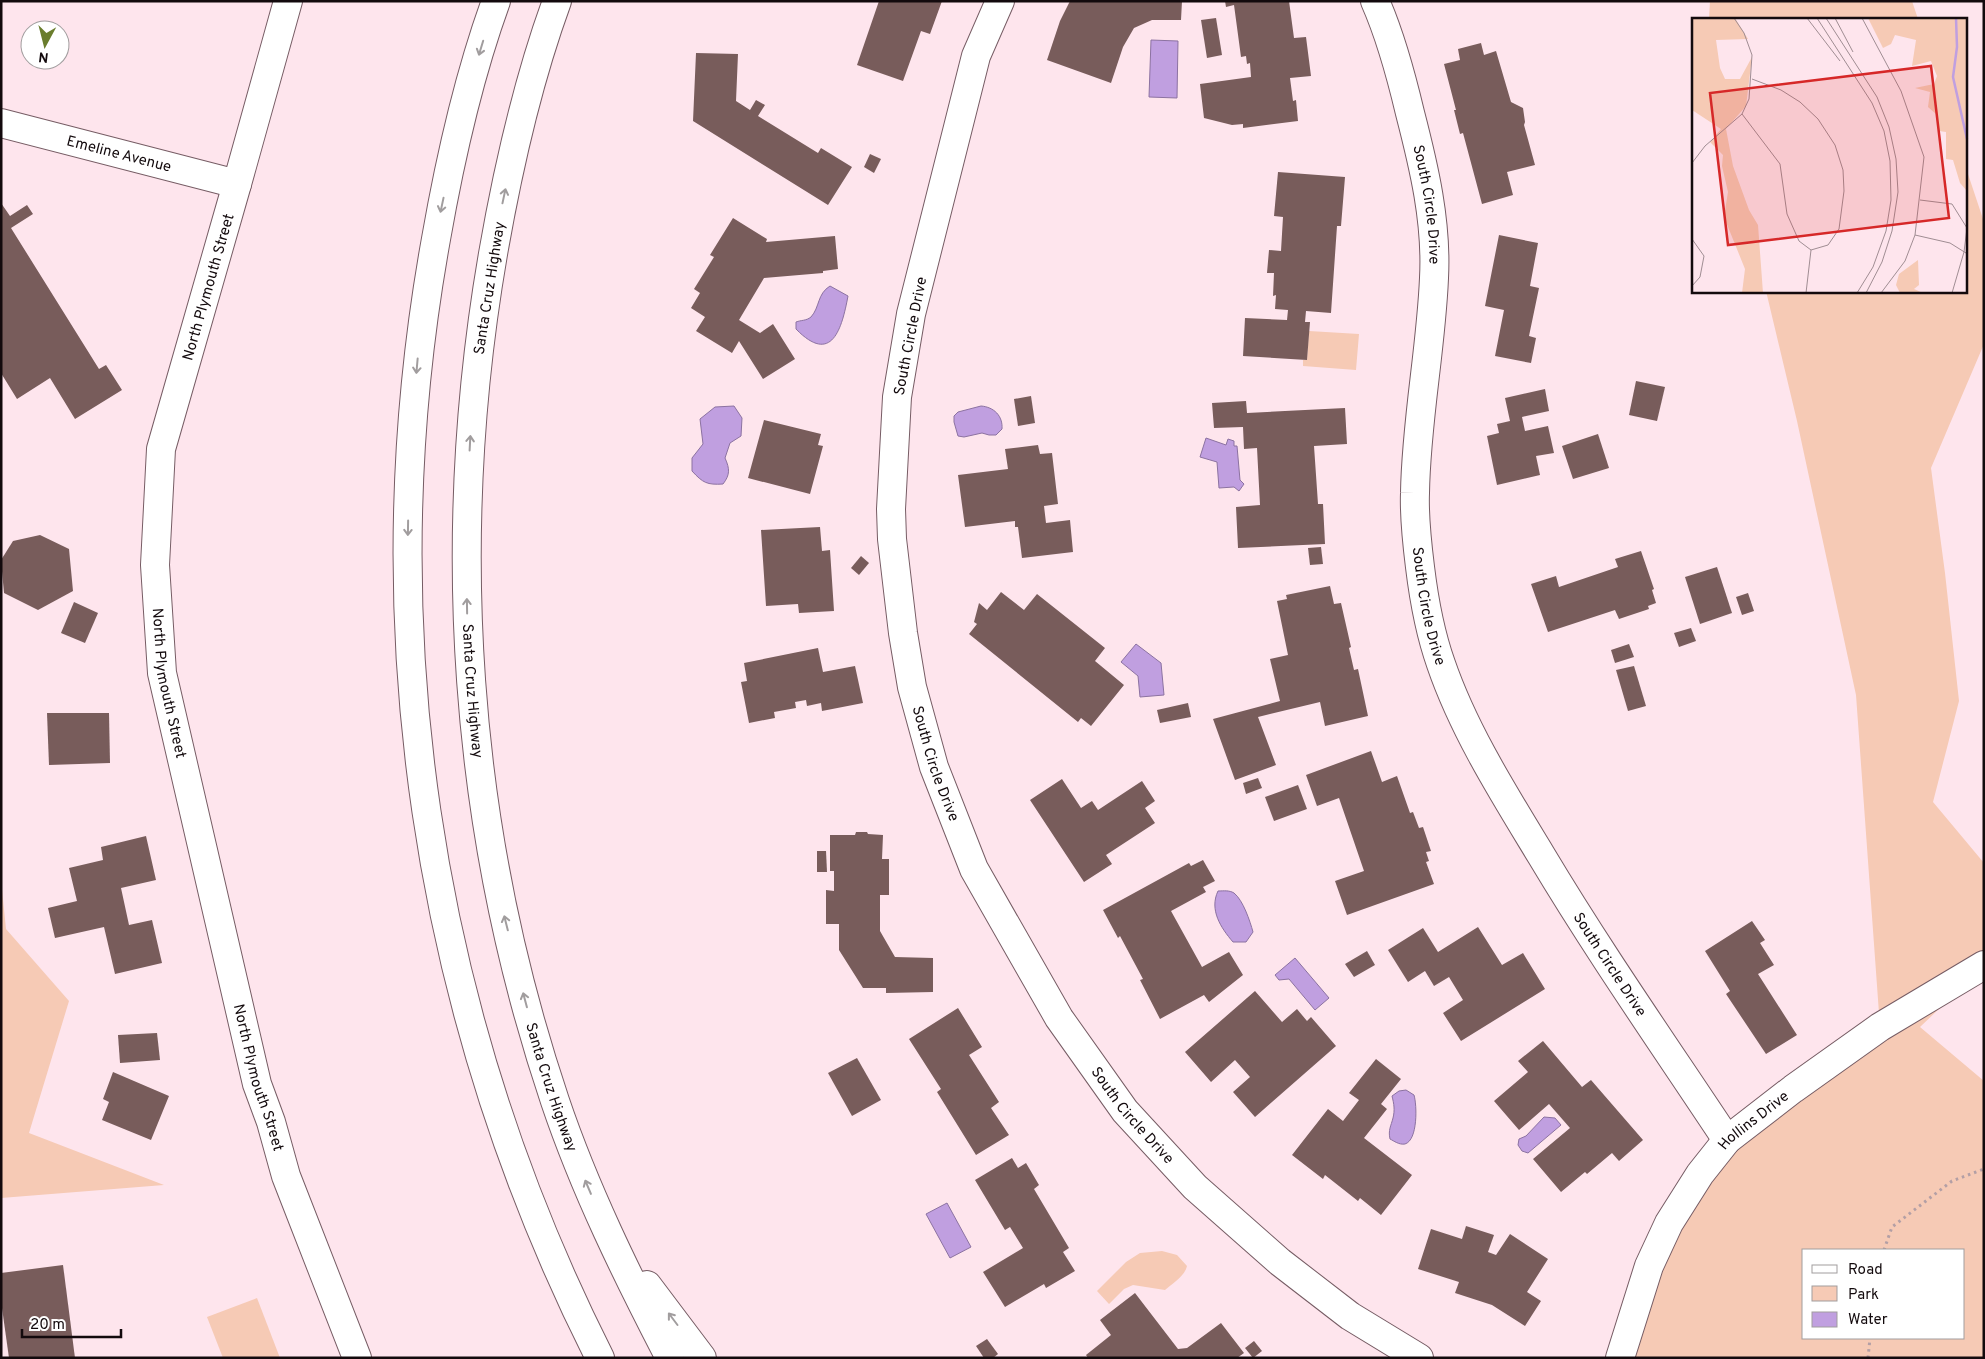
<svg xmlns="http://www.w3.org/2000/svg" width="1985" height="1359" viewBox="0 0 1985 1359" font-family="Overpass,sans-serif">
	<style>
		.green { fill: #f6cab5; fill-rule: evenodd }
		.water { fill: #c09fe0; stroke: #8c72a1 }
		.building { fill: #785c5b }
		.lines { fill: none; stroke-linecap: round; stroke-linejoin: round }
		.street-casing { stroke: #765c64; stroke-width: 30 }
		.secondary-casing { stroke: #765c64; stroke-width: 30 }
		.highway-casing { stroke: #765c64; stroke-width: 30 }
		.path { stroke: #b39fa5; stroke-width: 3; stroke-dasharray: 2.5 4; stroke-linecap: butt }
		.street { stroke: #fff; stroke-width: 28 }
		.secondary { stroke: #fff; stroke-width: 28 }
		.highway { stroke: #fff; stroke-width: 28 }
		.oneway { stroke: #a19d9e }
		.labels { text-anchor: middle; stroke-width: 4; stroke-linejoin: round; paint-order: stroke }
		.street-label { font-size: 15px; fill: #130a0d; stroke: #fff }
		.inset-river { fill: none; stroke: #c09fe0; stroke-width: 2.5 }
		.inset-road { fill: none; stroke: #a08d93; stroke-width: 1 }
		.view { fill: #d62828; fill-opacity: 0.15; stroke: #d62828; stroke-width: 2.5 }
		.inset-edge { fill: none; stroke: #130a0d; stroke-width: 2.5 }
	</style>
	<rect width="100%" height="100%" fill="#fee5ed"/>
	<g class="green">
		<path d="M1710,1h202l6,18h-209z"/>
		<path d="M1966,168l18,54v122l-53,124 14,105 14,128 -26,101 51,61v103l-64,61 64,54v277h-368l88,-187 176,-144 -24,-332 -59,-274 -31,-130h200zM1804,1250h160v88h-160z"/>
		<path d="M1309,331l50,3 -3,36 -53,-4v-6h4z"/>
		<path d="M1,880l5,49 63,72 -40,132 135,52 -163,13z"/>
		<path d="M1162,1251l15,4 10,11c-2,10 -15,18 -22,24l-32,-5 -9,4 -15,15 -12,-13 29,-29 14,-9z"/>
		<path d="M257,1298l23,60h-57l-16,-41z"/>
	</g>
	<g class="water">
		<path d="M1151,40l27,1 -1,57 -28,-1z"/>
		<path d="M830,286l18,10c-6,32 -16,70 -52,33v-7c5,-2 10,-1 15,-5 9,-10 6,-23 19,-31z"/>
		<path d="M734,406l8,12 -1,18 -11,7 -5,15c5,11 5,17 -2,26 -16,1 -20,-1 -31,-13v-13l11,-14 -3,-25 15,-12z"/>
		<path d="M981,406c13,1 22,10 21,23l-6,6h-7l-7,-2 -18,4 -6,-1 -4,-14v-6l4,-4z"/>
		<path d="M1206,438l20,7 2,-6 6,2v5h3l3,34 4,4 -5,7 -5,-4 -15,1 -2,-26 -17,-5z"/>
		<path d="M1136,644l25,19 3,32 -24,2 -2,-21 -17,-14z"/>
		<path d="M1218,891c6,0 11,-1 16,2 9,7 16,28 19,39l-7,10h-13c-12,-14 -24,-32 -15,-51z"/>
		<path d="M1295,958l34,40 -14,12 -26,-31 -10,1 -4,-5z"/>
		<path d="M1406,1090l8,5c3,10 4,45 -9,49 -6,1 -11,-3 -15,-5 -2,-9 1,-13 3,-21 2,-8 1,-14 -1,-22l7,-5z"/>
		<path d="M1544,1117l11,1 6,7 -33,28 -6,-2 -4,-6 1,-6 7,-3z"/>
		<path d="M947,1203l24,44 -21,11 -24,-44z"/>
	</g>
	<g class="building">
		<path d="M879,1h63l-12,33 -9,-3 -18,50 -46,-16z"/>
		<path d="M1070,1h112l-1,19h-29l-18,8 -11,19 -12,36 -64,-23 13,-39z"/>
		<path d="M1225,1h64l5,37 12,-1 5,39 -21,2 3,23 3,-1 2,21 -55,7v-4l-11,1 -28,-7 -4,-34 51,-7 -1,-14 -3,1 -1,-8 -5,1 -7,-52 -8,2z"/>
		<path d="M1216,18l6,37 -15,3 -6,-38z"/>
		<path d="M1481,43l3,12 12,-4 15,51 12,6 2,14 -1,3 11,40 -28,7 6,23 -31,9 -19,-71 -3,1 -6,-24h2l-12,-46 16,-4 -2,-11z"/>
		<path d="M696,53l42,1 -2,47 14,9 6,-10 9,5 -7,11 60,37 3,-5 31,19 -24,38 -135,-84z"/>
		<path d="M870,154l11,5 -7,14 -10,-6z"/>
		<path d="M1278,172l67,5 -4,49h-4l-6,87 -25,-2 -1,11h5l-3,38 -64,-4 2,-38 42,2 1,-10 -13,-1 1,-14 -3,1 1,-23h-7l2,-23 12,1 2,-34 -9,-1z"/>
		<path d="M1,203l9,13 17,-11 6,9 -22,14 88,141 7,-4 16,25 -47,29 -25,-41 -33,21 -16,-26z"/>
		<path d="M733,218l34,21 -1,3 69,-6 3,33 -15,2v2l-59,5 -25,42 21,13 13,-9 22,35 -32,20 -24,-38 -7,12 -36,-22 9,-14 -14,-9 9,-15 -6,-4 20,-32 -4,-2z"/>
		<path d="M1499,235l39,8 -8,43 9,2 -10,48 7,2 -5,25 -36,-7 9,-46 -19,-4z"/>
		<path d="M1636,381l29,6 -8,34 -28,-6z"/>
		<path d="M1545,389l4,22 -27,6 3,14 23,-5 6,27 -18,3 4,19 -43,10 -10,-49 12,-3 -2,-9 13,-3 -5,-23z"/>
		<path d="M1031,396l4,27 -17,3 -4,-27z"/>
		<path d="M1246,401l1,12 98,-5 2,36 -33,2 4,58h5l2,40 -87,4 -2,-41 24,-2 -3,-57 -13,1 -1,-22 -29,1 -2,-25z"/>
		<path d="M764,420l57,14 -3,11 5,1 -13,48 -62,-16z"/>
		<path d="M1598,434l11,34 -36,11 -11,-33z"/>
		<path d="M1038,445l2,9 12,-1 6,51 -14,2 2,17 24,-3 3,32 -51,6 -4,-31h-3v-6l-50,6 -7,-52 50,-6 -3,-20z"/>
		<path d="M820,527l2,24 8,-1 4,61 -35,2 -1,-9 -32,2 -5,-76z"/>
		<path d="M40,535l29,14 4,42 -35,19 -34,-17 -3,-33 12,-19z"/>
		<path d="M1321,547l2,17 -13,1 -2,-17z"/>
		<path d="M1641,551l13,38 -2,1 4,13 -8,3 1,3 -30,10 -4,-9 -67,22 -17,-48 25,-8 3,11 59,-20 -3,-8z"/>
		<path d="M861,556l8,7 -10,12 -8,-7z"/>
		<path d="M1717,567l15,46 -32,11 -15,-47z"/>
		<path d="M1330,586l4,18 7,-1 10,44 -2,1 5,22 4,-1 10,47 -43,10 -5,-24 -62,15 18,48 -41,15 -22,-61 67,-18 -10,-42 18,-4 -11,-54 10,-2 -1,-4z"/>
		<path d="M1001,592l23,18 13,-16 68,54 -10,13 29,24 -33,41 -10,-8 -3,4 -109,-88 8,-10 -3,-2 5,-19 8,7z"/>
		<path d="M1748,593l6,18 -12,4 -6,-18z"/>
		<path d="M74,602l24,11 -13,30 -24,-10z"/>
		<path d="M1691,628l5,13 -17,6 -5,-14z"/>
		<path d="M1629,644l5,13 -19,6 -4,-13z"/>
		<path d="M818,648l5,24 32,-6 8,37 -41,8 -1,-8 -14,3 -1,-6 -11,2 1,6 -22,4 1,6 -26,5 -8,-41 6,-1 -3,-18z"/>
		<path d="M1634,666l12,40 -18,5 -12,-41z"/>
		<path d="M1188,703l3,14 -31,6 -3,-13z"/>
		<path d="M47,713h62l1,50 -61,2z"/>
		<path d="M1371,751l11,31 15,-6 13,37 3,-1 6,16 4,-1 8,24 -5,1 3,9 -3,1 8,22 -87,31 -12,-34 29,-10 -25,-73 -22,8 -11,-31z"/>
		<path d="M1258,778l4,10 -16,6 -3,-11z"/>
		<path d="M1062,779l19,29 11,-7 6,9 44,-29 13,20 -10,7 10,15 -49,32 6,9 -28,18 -54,-82z"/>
		<path d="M1298,785l9,24 -33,12 -9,-24z"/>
		<path d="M856,832h11l1,2 15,1 -1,24h7v36h-9v36l15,26 38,1v34l-47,1v-5h-23l-24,-38v-26h-13v-34l8,1v-20h-4v-36h25z"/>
		<path d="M146,836l10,44 -35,8 8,37 23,-5 10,43 -47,11 -11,-47 -49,11 -7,-30 29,-7 -8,-33 34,-8 -2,-13z"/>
		<path d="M817,851h9l1,21h-10z"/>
		<path d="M1203,860l12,21 -12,6 3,5 -35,19 31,56 27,-15 14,23 -34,27 -5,-7 -44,24 -20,-39 3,-1 -23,-43 -2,2 -15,-28 86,-47 2,3z"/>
		<path d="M1752,921l13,19 -5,3 14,22 -16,9 39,61 -31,19 -40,-60 4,-3 -25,-40z"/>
		<path d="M1478,927l24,38 21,-12 22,36 -84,52 -18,-28 20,-13 -14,-23 -15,9 -9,-15 -17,11 -20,-32 35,-22 15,24z"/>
		<path d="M1367,951l8,14 -21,12 -9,-13z"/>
		<path d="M1255,991l27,31 15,-13 10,12 4,-4 25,29 -81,71 -22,-25 17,-15 -15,-17 -24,22 -26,-30z"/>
		<path d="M958,1008l24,39 -13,8 30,47 -8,6 18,27 -33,20 -39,-63 4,-3 -32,-50z"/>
		<path d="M157,1033l3,27 -40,3 -2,-28z"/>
		<path d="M1543,1041l39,46 9,-7 52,60 -24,21 -7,-8 -25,21 -2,-2 -24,20 -28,-33 37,-31 -21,-24 -30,26 -25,-29 34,-29 -10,-11z"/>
		<path d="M857,1058l24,42 -29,16 -24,-43z"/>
		<path d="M1376,1059l25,20 -20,25 6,5 -23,29 48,37 -31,40 -21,-17 -2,3 -33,-26 -2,4 -31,-24 36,-46 15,12 16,-21 -10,-7z"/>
		<path d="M113,1072l56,24 -18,44 -49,-20 7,-18 -6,-3z"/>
		<path d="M1012,1158l6,10 8,-5 13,22 -5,4 35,59 -6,4 12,19 -29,17 -2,-4 -39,23 -22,-35 40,-24 -13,-21 -5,3 -30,-50z"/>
		<path d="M1466,1226l28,9 -6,17 8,3 14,-21 38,25 -21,33 14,9 -16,25 -33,-21 -37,-12 4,-11 -41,-13 13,-40 31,10z"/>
		<path d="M63,1265l12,93h-66l-8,-57v-28z"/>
		<path d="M1135,1293l43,56 9,-1 34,-25 23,30 -7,5h-149l-2,-3 25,-20 -11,-15z"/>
		<path d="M987,1339l11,15 -5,4h-9l-8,-12z"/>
		<path d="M1254,1341l8,10 -9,7 -8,-10z"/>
	</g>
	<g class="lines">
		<defs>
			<g id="street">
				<path id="s1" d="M1000,1l-24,55 -65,258 -14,83 -6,112 1,30 11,94 9,54 22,80 40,102 85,149 66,93 70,76 85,75 70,54 69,42"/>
				<path id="s2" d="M1375,1c16,36 26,74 35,112 14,54 27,109 24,165 -3,72 -18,143 -19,215 -1,25 2,50 5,74 4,33 10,66 21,97 23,67 63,130 100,191 58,97 123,190 186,285"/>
				<path id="s3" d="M1,123l236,61 51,-183"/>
				<path id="s4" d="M1620,1358l29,-92 20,-43 31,-49 27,-34 66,-51 87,-62 104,-62"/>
			</g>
			<g id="secondary">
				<path id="s5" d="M237,184l-76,265 -6,116 7,108 95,411 14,38 15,54 71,182"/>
			</g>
			<g id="highway">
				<path d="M496,1c-28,77 -46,158 -60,238 -69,381 -11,773 164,1119"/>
				<path id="s6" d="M557,1c-30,82 -49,167 -64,253 -49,283 -30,574 62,847 30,89 72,174 115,257"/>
				<path d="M647,1285l55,73"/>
			</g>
		</defs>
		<use href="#street" class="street-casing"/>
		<use href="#secondary" class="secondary-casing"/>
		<use href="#highway" class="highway-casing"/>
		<g class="path">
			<path d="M1884,1250l8,-23 60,-46 32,-12"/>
			<path d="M1868,1358l2,-20"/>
		</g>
		<use href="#street" class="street"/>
		<use href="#secondary" class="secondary"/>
		<use href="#highway" class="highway"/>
	</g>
	<defs><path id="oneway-shaft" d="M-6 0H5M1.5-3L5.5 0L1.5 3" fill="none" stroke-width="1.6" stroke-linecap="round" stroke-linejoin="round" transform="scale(1.25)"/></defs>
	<g class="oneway">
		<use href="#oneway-shaft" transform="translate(481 48) rotate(107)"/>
		<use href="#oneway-shaft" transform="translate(504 196) rotate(-78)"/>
		<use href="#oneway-shaft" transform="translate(442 205) rotate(102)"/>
		<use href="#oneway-shaft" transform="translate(417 366) rotate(95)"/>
		<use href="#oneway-shaft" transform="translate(470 443) rotate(-87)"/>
		<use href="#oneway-shaft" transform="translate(408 528) rotate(91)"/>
		<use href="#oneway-shaft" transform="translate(467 606) rotate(-91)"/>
		<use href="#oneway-shaft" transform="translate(506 923) rotate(-104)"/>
		<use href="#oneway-shaft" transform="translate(525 1000) rotate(-105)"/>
		<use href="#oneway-shaft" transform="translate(588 1187) rotate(-113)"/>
		<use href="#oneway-shaft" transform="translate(673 1319) rotate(-127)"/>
	</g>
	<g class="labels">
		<g class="street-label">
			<text dy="5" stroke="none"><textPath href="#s3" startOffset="122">Emeline Avenue</textPath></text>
			<text dy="5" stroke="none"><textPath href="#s2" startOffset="211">South Circle Drive</textPath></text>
			<text transform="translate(208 287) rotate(-74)" y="5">North Plymouth Street</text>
			<text transform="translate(489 288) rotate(-81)" y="5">Santa Cruz Highway</text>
			<text transform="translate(910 336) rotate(-79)" y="5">South Circle Drive</text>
			<text dy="5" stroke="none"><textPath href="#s2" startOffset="615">South Circle Drive</textPath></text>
			<text dy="5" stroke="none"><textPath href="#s5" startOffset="511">North Plymouth Street</textPath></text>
			<text dy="5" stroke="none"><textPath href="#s6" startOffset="700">Santa Cruz Highway</textPath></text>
			<text dy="5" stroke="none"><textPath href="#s1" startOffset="782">South Circle Drive</textPath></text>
			<text dy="5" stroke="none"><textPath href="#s2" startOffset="1020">South Circle Drive</textPath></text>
			<text dy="5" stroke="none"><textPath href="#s5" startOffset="916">North Plymouth Street</textPath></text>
			<text dy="5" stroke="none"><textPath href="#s6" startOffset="1105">Santa Cruz Highway</textPath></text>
			<text dy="5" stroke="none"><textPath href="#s1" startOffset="1188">South Circle Drive</textPath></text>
			<text dy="5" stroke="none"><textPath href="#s4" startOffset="278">Hollins Drive</textPath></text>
		</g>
	</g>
	<g transform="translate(1692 18)">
		<rect width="275" height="275" fill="#fee5ed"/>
		<path d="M0,0h43l13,21 -32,1 4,28 5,11h15l12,-22 -6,49 -20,23 7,37 16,44 9,15 5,68h-21l3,-24 -21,-52 4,-25 -6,-26 1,-11 -13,-13 11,-13 -29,-19zM176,0h99v173l-7,-8 -7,-23 -7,-1v-27l-7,-1 -3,-17 -8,-7 2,-15 -15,-4 19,-4 3,-8 -6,-15 -19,5 4,-26 -21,-5 -4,9 -8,4zM226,242l1,25 -5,4 9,4h-23l-4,-8 3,-11z" fill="#f6cab5"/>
		<path class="inset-river" d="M264,0l1,29 -4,30 14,62"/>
		<path class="inset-road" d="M115,0l33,43M125,0l55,85 12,28 6,30 1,39 -5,31 -13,36 -16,26M134,0l51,79 12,30 7,32 2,33 -6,39 -10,31 -16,31M143,0l18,34M170,0l39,73 23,66 -9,78 -10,26 -24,32M50,96l38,50 7,50 12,27 12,9 17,-5 11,-16 5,-38 -1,-21 -8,-25 -17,-26 -18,-17 -19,-12 -29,-11M0,145l13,-17 37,-32 7,-15 3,-44 -8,-22 -10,-15M228,182l32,4 15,24 -3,24 -12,41M223,217l35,8 16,10M0,221l12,17 -4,21 -8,9M114,275l5,-43"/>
		<path class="view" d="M239,48l18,152 -221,27 -18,-152z"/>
		<rect width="275" height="275" class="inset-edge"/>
	</g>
	<rect width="1985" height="1359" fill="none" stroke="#130a0d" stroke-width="5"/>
	<rect x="1802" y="1249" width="162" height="90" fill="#ffffff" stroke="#a19d9e"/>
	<rect x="1812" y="1265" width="25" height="8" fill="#ffffff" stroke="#a19d9e"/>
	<text x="1848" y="1274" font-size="15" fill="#130a0d">Road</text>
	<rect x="1812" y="1286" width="25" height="15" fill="#f6cab5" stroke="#a19d9e"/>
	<text x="1848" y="1299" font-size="15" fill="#130a0d">Park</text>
	<rect x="1812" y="1312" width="25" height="15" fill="#c09fe0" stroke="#a19d9e"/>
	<text x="1848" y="1324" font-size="15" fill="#130a0d">Water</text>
	<g transform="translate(45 45) rotate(187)"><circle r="24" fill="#ffffff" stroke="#a19d9e"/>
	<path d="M0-4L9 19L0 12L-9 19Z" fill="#6a7d2d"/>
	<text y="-8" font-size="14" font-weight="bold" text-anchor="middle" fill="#130a0d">N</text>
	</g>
	<path d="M22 1329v8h99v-8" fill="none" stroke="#130a0d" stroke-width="2.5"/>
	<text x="30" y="1329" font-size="15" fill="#130a0d" stroke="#ffffff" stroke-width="4" paint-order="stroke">20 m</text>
</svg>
